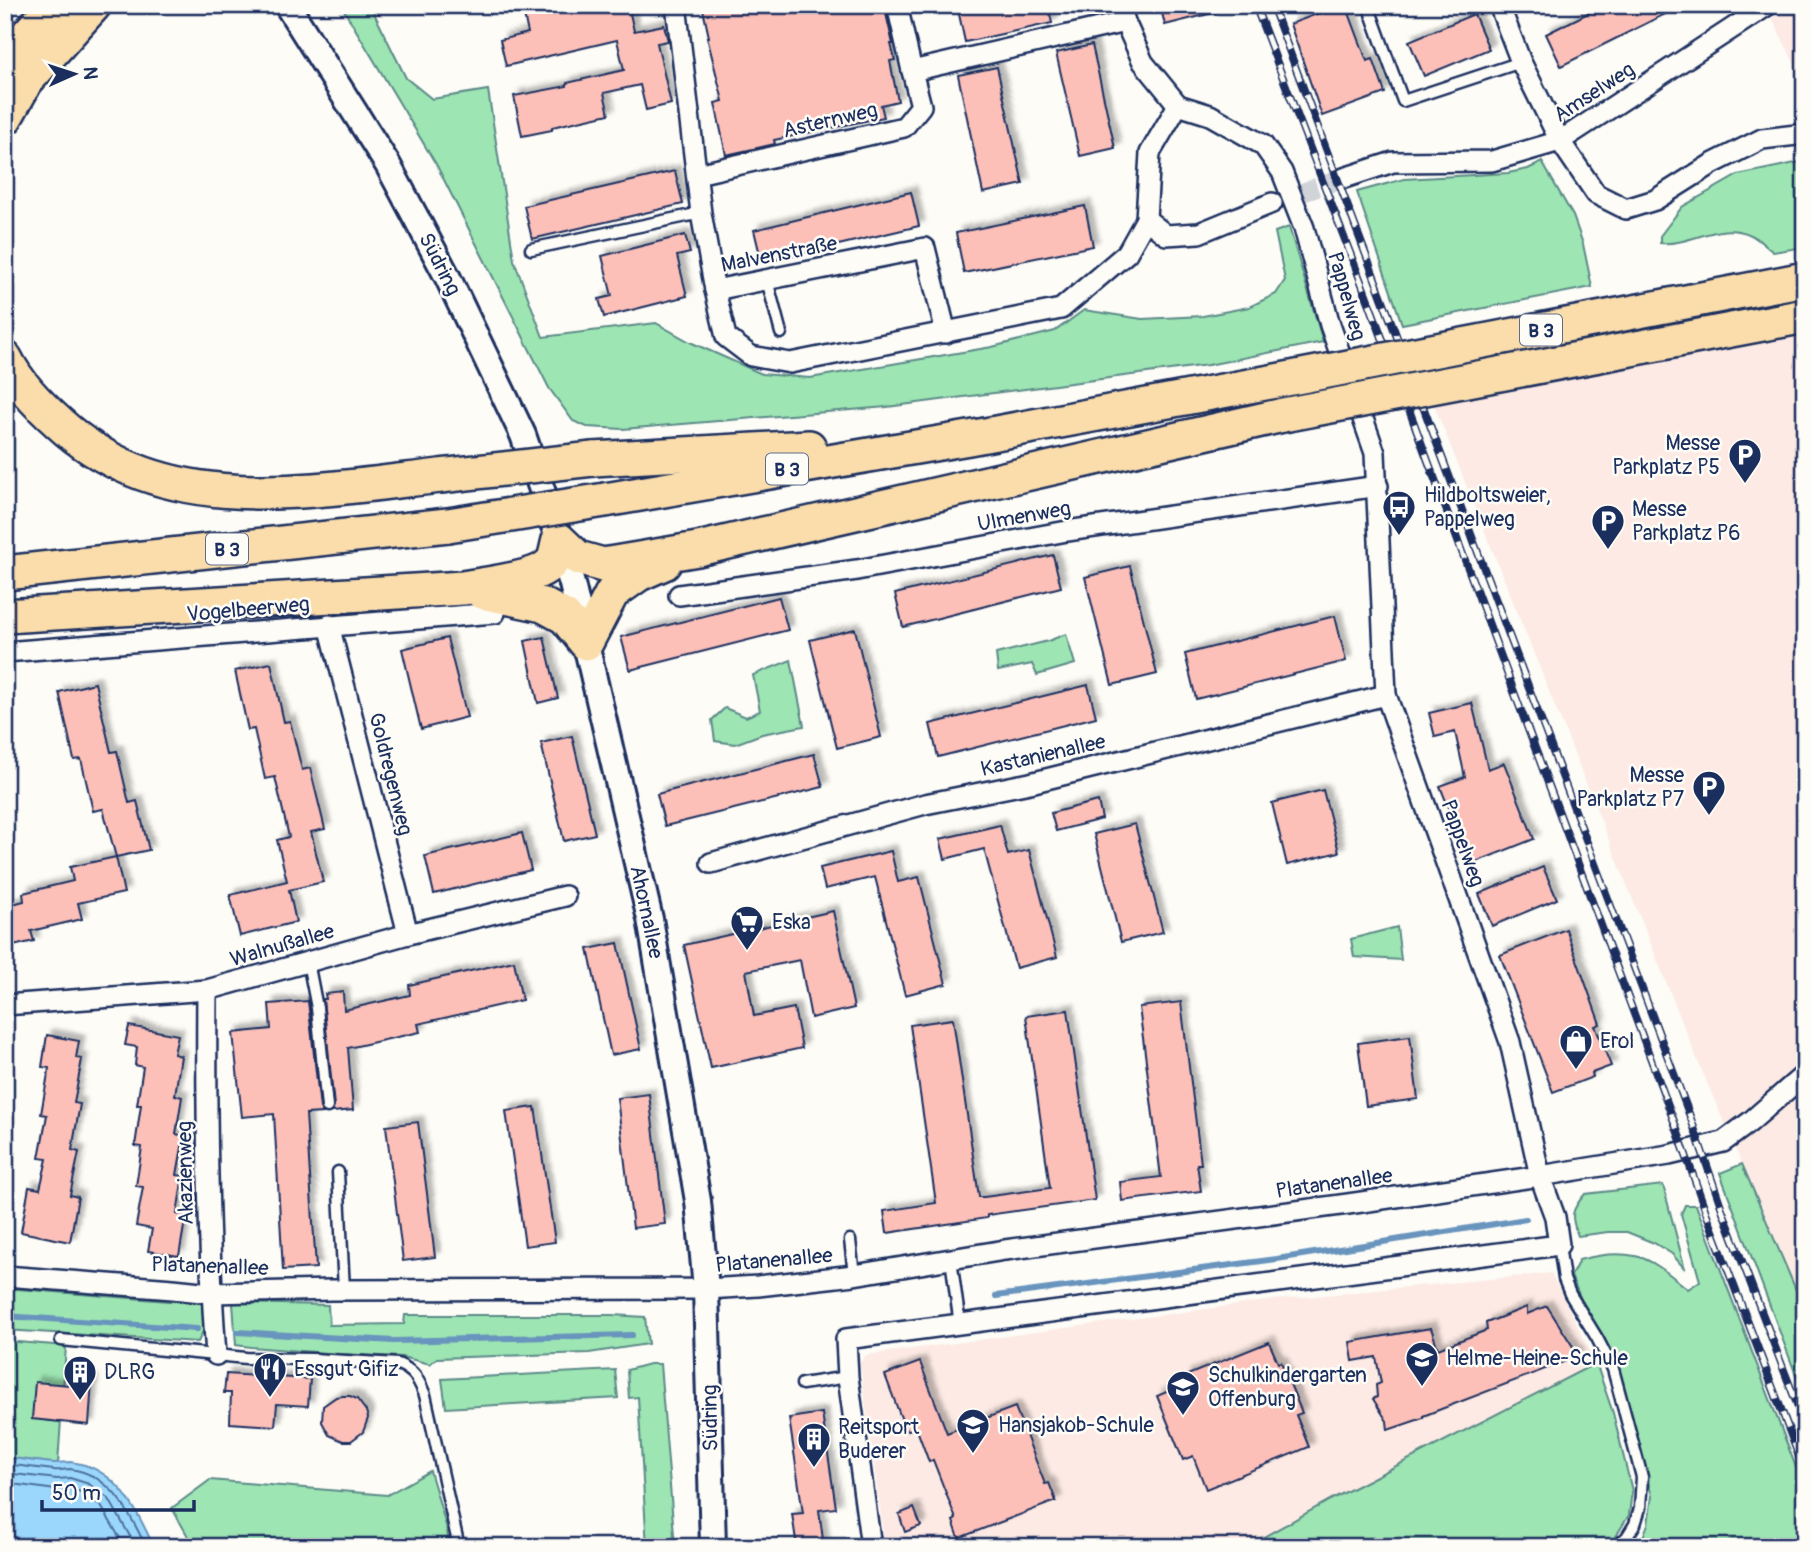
<svg xmlns="http://www.w3.org/2000/svg" width="1810" height="1552" viewBox="0 0 1810 1552" font-family="Pangolin,sans-serif">
	<style>
		.built { fill: #fdeae4 }
		.green { fill: #9de5b3; stroke: #5c8a88; stroke-width: 2 }
		.water { fill: #9bd7fc; stroke: #6894bd; stroke-width: 2 }
		.lines { fill: none; stroke-linecap: round; stroke-linejoin: round }
		.shore { stroke: #4e729d; stroke-width: 2 }
		.stream { stroke: #6894bd; stroke-width: 6 }
		.building { fill: #fcc0b9; stroke: #1b2f5e; stroke-width: 2; filter: url(#shadow) }
		.minor-tunnel { stroke: #d0d3d8; stroke-width: 19; stroke-dasharray: 19 10; stroke-linecap: butt }
		.service-casing { stroke: #1b2f5e; stroke-width: 15 }
		.minor-casing { stroke: #1b2f5e; stroke-width: 24 }
		.tertiary-casing { stroke: #1b2f5e; stroke-width: 30 }
		.trunk-casing { stroke: #1b2f5e; stroke-width: 38 }
		.service { stroke: #fdfcf7; stroke-width: 10 }
		.minor { stroke: #fdfcf7; stroke-width: 19 }
		.tertiary { stroke: #fdfcf7; stroke-width: 24 }
		.trunk { stroke: #faddab; stroke-width: 33 }
		.rail-casing { stroke: #1b2f5e; stroke-width: 8 }
		.rail { stroke: #fdfcf7; stroke-width: 5; stroke-dasharray: 16; stroke-linecap: butt }
		.trunk-bridge-casing { stroke: #1b2f5e; stroke-width: 38; stroke-linecap: butt }
		.trunk-bridge { stroke: #faddab; stroke-width: 33 }
		.labels { text-anchor: middle; stroke-width: 5; stroke-linejoin: round; paint-order: stroke }
		.shield { fill: #fdfcf7; stroke: #5f6c8c; stroke-width: 2 }
		.shield-label { font-size: 19px; font-weight: bold; fill: #1b2f5e }
		.street-label { font-size: 21px; fill: #1b2f5e; stroke: #fdfcf7 }
		.poi-label { font-size: 21px; fill: #1b2f5e; stroke: #fdfcf7; text-anchor: start }
	</style>
	<defs>
		<filter id="shadow"><feDropShadow dx="5.5" dy="-5.5" stdDeviation="2" flood-color="#0004"/></filter>
	</defs>
	<rect width="100%" height="100%" fill="#fdfcf7"/>
	<filter id="ink" filterUnits="userSpaceOnUse"><feTurbulence type="fractalNoise" baseFrequency=".0143" numOctaves="2"/><feDisplacementMap in="SourceGraphic" scale="14" xChannelSelector="R" yChannelSelector="G"/><feConvolveMatrix kernelMatrix="1 2 1 2 8 2 1 2 1" color-interpolation-filters="sRGB"/></filter>
	<g filter="url(#ink)">
		<g class="built">
			<path d="M1795,5h10v80l-33,-67z"/>
			<path d="M1805,332v979l-106,-247 -267,-664z"/>
			<path d="M1551,1273l45,90 -266,137 -67,38 3,9h-381l-25,-184 6,-8 407,-55z"/>
		</g>
		<g class="green">
			<path d="M341,5h29l36,73 26,21 56,-9 26,170 29,77 113,-14 34,19 72,32 48,4 182,-31 63,-16 29,-21 58,9 61,-3 46,-9 27,-13 9,-14 -10,-48 14,-5 34,115 -115,23 -321,42 -264,22 -36,-2 -14,-6 -24,-33 -112,-222z"/>
			<path d="M1805,161v86l-32,5c-7,-5 -14,-13 -22,-17 -31,-15 -60,11 -91,8v-7l22,-29 56,-32z"/>
			<path d="M1542,162l31,54 10,28 9,43 -190,37 -45,-132 47,-13 104,-6 20,-4z"/>
			<path d="M1066,634l9,30 -38,11 -5,-11 -34,7 -2,-17 52,-13z"/>
			<path d="M791,660l13,66 -42,8 -27,10 -20,-3 -3,-21 13,-12 21,9 14,-6 -7,-36z"/>
			<path d="M1397,927l4,33 -47,-3 -3,-18z"/>
			<path d="M1742,1164l63,147v88l-85,-226z"/>
			<path d="M1663,1185l22,84 -13,-15 -18,-11 -27,-11h-19l-30,4c-8,-20 -7,-26 7,-42z"/>
			<path d="M1685,1205h11l109,286v56h-170l6,-5 7,-18 4,-28 -38,-136 -31,-56 -12,-28 8,-16c18,-5 38,-8 56,-4 18,3 39,22 53,33l12,-8 -19,-67z"/>
			<path d="M5,1288l163,13 36,1 1,25 -7,15 -193,-12z"/>
			<path d="M233,1303l95,2 1,20 75,-1 1,-9h207l33,2 3,27 -59,9 -152,5 -7,6 -28,-7 -63,-3 -88,-7 -15,-2z"/>
			<path d="M5,1341l61,5 -8,118 -53,-7z"/>
			<path d="M1596,1363l17,50 19,78 -3,24 -16,26 -12,6h-335l-4,-9 68,-38z"/>
			<path d="M649,1364h11l15,183h-28l-9,-150 -9,1 -2,-28z"/>
			<path d="M615,1370l3,28 -172,10 -4,-29z"/>
			<path d="M430,1471l17,58 2,18h-255l-22,-39 38,-28 177,15z"/>
		</g>
		<path class="water" d="M5,1457c16,2 33,5 49,6 6,0 10,-1 16,-1 47,5 66,47 84,85h-149z"/>
		<g class="lines">
			<g class="shore">
				<path d="M5,1464c16,2 33,4 49,6 5,1 10,-1 16,-1 41,5 60,44 76,78"/>
				<path d="M5,1473l52,6 13,-1 19,6 20,15 27,48"/>
				<path d="M5,1483l51,7 12,-2 17,5 16,13 24,41"/>
			</g>
			<g class="stream">
				<path d="M996,1296l281,-37 249,-40"/>
				<path d="M5,1316l192,13"/>
				<path d="M237,1332l157,9 238,-6"/>
			</g>
		</g>
		<g class="building">
			<path d="M546,5h82l6,26 30,-6 4,16 -11,2 14,61 -25,6 -6,-25 -36,8 5,21 -57,13v3l-30,6 -8,-40 53,-10v-3l57,-13 -7,-30 -111,26 -6,-26 28,-7 -5,-22z"/>
			<path d="M702,5h119l2,8 35,-8h26l9,39h-2l4,16 -5,1 8,40 -17,4 3,12 -110,23 1,4 -49,11 -11,-52 8,-2 -16,-64h2z"/>
			<path d="M957,5h91l4,18 -87,19z"/>
			<path d="M1160,5h61v6l-56,14z"/>
			<path d="M1341,5h5l21,56 6,-2 12,34 -63,23 -32,-92z"/>
			<path d="M1604,5h79l-122,61 -15,-32z"/>
			<path d="M1474,14l15,35 -65,27 -15,-35z"/>
			<path d="M1092,45l23,103 -35,8 -24,-103z"/>
			<path d="M997,67l26,117 -40,9 -25,-118z"/>
			<path d="M675,171l8,33 -151,35 -8,-33z"/>
			<path d="M911,192l8,34 -157,37 -8,-33z"/>
			<path d="M1085,206l8,40 -129,27 -8,-40z"/>
			<path d="M685,235l5,18 -13,3 10,40 -83,21 -5,-18 13,-3 -10,-40z"/>
			<path d="M1053,555l8,32 -158,40 -8,-33z"/>
			<path d="M1130,566l27,108 -45,11 -27,-108z"/>
			<path d="M779,597l9,33 -158,40 -9,-33z"/>
			<path d="M1335,616l11,45 -150,38 -11,-45z"/>
			<path d="M855,629l26,108 -44,11 -27,-108z"/>
			<path d="M544,637l14,61 -20,5 -13,-62z"/>
			<path d="M447,638l20,79 -46,12 -19,-80z"/>
			<path d="M271,663l13,59 6,-1 12,49 8,-2 15,61 -14,3 12,50 -34,8 7,32 -56,14 -10,-41 57,-14 -10,-41 12,-3 -14,-60 -10,2 -11,-50 -6,1 -13,-59z"/>
			<path d="M95,683l16,69 6,-1 12,52 8,-2 12,49 -33,7 -13,-48 -10,2 -12,-52 -7,1 -15,-68z"/>
			<path d="M1088,685l8,32 -158,40 -8,-33z"/>
			<path d="M1472,703l16,66 16,-6 30,76 -63,25 -31,-78 25,-9 -10,-45 -20,5 -6,-24z"/>
			<path d="M572,736l23,98 -31,7 -23,-98z"/>
			<path d="M814,754l9,33 -158,39 -8,-32z"/>
			<path d="M1323,790l16,62 -52,13 -15,-62z"/>
			<path d="M1098,801l4,18 -46,12 -5,-18z"/>
			<path d="M1135,824l28,108 -42,10 -27,-108z"/>
			<path d="M1000,825l8,30 21,-5 28,107 -41,11 -32,-119 -39,10 -5,-20z"/>
			<path d="M522,833l9,37 -97,24 -9,-38z"/>
			<path d="M891,851l7,31 21,-5 27,107 -41,11 -30,-118 -50,12 -5,-21z"/>
			<path d="M116,857l8,36 -46,10 4,16 -51,12 3,10 -29,7v-42l19,-5 -1,-8 50,-12 -3,-14z"/>
			<path d="M1543,867l14,32 -65,27 -13,-32z"/>
			<path d="M833,911l21,97 -43,10 -11,-58 -54,11 8,45 40,-8 8,40 -91,20 -27,-123z"/>
			<path d="M1566,929l34,95 -5,2 16,40 -19,7 1,4 -40,15 -53,-137z"/>
			<path d="M618,943l23,106 -30,6 -23,-106z"/>
			<path d="M514,961l8,39 -104,24 2,8 -72,16 5,62 -21,2 2,-6 -11,-107h3l-1,-5 18,-2 1,18 66,-15 -1,-10z"/>
			<path d="M308,1001l12,107 3,5 -17,1 10,154 -33,2 -9,-156 -32,3 -9,-84 38,-4 -2,-25z"/>
			<path d="M1181,1002l20,162h-4l4,27 -79,10 -2,-19 41,-5 -22,-170z"/>
			<path d="M1068,1010l27,190 -108,15v3l-100,15 -3,-22 52,-8 -26,-178 43,-6 26,178h5l66,-9 -24,-172z"/>
			<path d="M129,1026l49,9 -4,19 7,2 -6,39 7,2 -6,37 8,2 -7,39 6,1 -6,38 9,1 -7,41 -31,-5 4,-22 -16,-3 7,-39 -7,-1 6,-39 -7,-1 6,-41h-4l6,-38 -8,-2 2,-18 -12,-2z"/>
			<path d="M47,1035l32,6 -3,17 6,1 -8,44 6,1 -8,46 7,2 -9,43 8,2 -8,45 -49,-10 8,-45 11,2 7,-30 -8,-1 8,-43 -6,-1 8,-46 -7,-1z"/>
			<path d="M1410,1036l8,63 -52,7 -8,-63z"/>
			<path d="M649,1094l16,130 -32,4 -16,-130z"/>
			<path d="M535,1107l20,135 -30,4 -19,-135z"/>
			<path d="M418,1122l17,135 -32,4 -17,-135z"/>
			<path d="M1547,1306l32,50 -156,60v2l-35,12 -1,-9 -14,-22 4,-2 -1,-12 5,-2 -5,-26 -23,4 -3,-19 81,-14 7,21 49,-19 -1,-7 41,-16v7z"/>
			<path d="M1269,1342l9,21 3,-1 21,51 -6,2 13,32 -103,42 -13,-33 -10,4 -26,-64 31,-13 -3,-7z"/>
			<path d="M920,1362l27,71 68,-26 30,77 4,-1 7,18 -97,37 -6,-17 3,-2 -23,-59 -4,2 -13,-35 -10,4 -21,-56z"/>
			<path d="M226,1374l84,5 -2,27 -31,-2 -2,22 -45,-3 1,-30h-7z"/>
			<path d="M70,1380l22,1 -3,44 -57,-6 3,-37 34,3z"/>
			<path d="M343,1396h7l7,3 9,12 2,7 -5,14 -12,9h-8l-14,-6 -7,-13 1,-16 13,-9z"/>
			<path d="M822,1413l14,95 -17,2 5,37h-27l-5,-33 11,-1 -14,-95z"/>
			<path d="M914,1508l7,18 -16,6 -6,-18z"/>
		</g>
		<g class="lines">
			<path class="minor-tunnel" d="M1272,203l72,-25"/>
			<defs>
				<g id="service">
					<path d="M1368,5l35,96 118,-39"/>
					<path d="M531,249l170,-36"/>
					<path d="M767,280l14,53"/>
					<path d="M308,962l9,46 10,99"/>
					<path d="M338,1172l6,118"/>
					<path d="M850,1240l4,35"/>
					<path d="M1559,1245l5,34 6,15 27,44 16,31 29,108 -2,31 -5,16 -8,13 -11,10"/>
					<path d="M951,1259l9,66"/>
					<path d="M61,1340l185,18 66,1 86,5c17,7 20,15 27,31l34,152"/>
					<path d="M802,1384l46,-7"/>
				</g>
				<g id="minor">
					<path d="M676,5l25,208 14,77 210,-42 21,85"/>
					<path d="M897,5l15,66"/>
					<path d="M1120,5l5,17 18,40 35,43"/>
					<path d="M1499,5l22,57 39,79 36,53 30,15 29,-9 57,-36 50,-25 43,-5"/>
					<path d="M697,174l207,-47 17,-21 -9,-35 213,-49"/>
					<path d="M1344,178l49,-16 99,-1 68,-20 208,-136"/>
					<path d="M1146,219l20,16 33,-2 73,-30"/>
					<path d="M715,290l11,47 25,19 39,7 271,-54 66,-56 19,-34 4,-66 28,-48"/>
					<path d="M679,595l178,-25 210,-39 311,-45"/>
					<path d="M329,625l79,309"/>
					<path d="M5,652l490,-39"/>
					<path d="M711,863l214,-59 105,-21 356,-88"/>
					<path d="M207,990c-1,122 0,243 9,365"/>
					<path d="M5,1005l202,-15 201,-56 157,-38"/>
					<path d="M5,1276l168,13 38,4 120,-3 375,-1 52,-3 96,-11 151,-25 343,-46 192,-28 129,-21 54,-13 27,-20 55,-48"/>
					<path d="M871,1547l-23,-170 -2,-38 713,-94 -4,-28 -15,-41 -30,-134 -124,-347 -11,-242 -45,-128 -26,-97 -22,-56 -19,-27 -53,-30 -32,-10"/>
				</g>
				<path id="tertiary" d="M287,5l101,160 59,111 76,159 29,84 20,65 78,335 48,282 8,88 7,258"/>
				<g id="trunk">
					<path d="M5,59l50,-54"/>
					<path d="M5,118l21,-37 68,-76"/>
					<path d="M5,358c13,26 33,46 54,65 105,97 252,68 381,53"/>
					<path d="M593,459l216,-12"/>
					<path d="M605,500l364,-62 307,-57"/>
					<path d="M5,573l443,-48"/>
					<path d="M482,592l61,13 22,12 21,26 26,-50 27,-19 25,-11"/>
					<path d="M5,616l458,-28c21,-4 76,-9 89,-26 4,-5 5,-16 7,-22l19,18 25,7 95,-16 585,-134"/>
				</g>
			</defs>
			<use href="#service" class="service-casing"/>
			<use href="#minor" class="minor-casing"/>
			<use href="#tertiary" class="tertiary-casing"/>
			<use href="#trunk" class="trunk-casing"/>
			<use href="#service" class="service"/>
			<use href="#minor" class="minor"/>
			<use href="#tertiary" class="tertiary"/>
			<use href="#trunk" class="trunk"/>
			<defs>
				<g id="rail">
					<path d="M1255,5l115,300 305,819 32,91 98,257"/>
					<path d="M1272,5l419,1114 31,90 83,216"/>
				</g>
			</defs>
			<use href="#rail" class="rail-casing"/>
			<use href="#rail" class="rail"/>
			<defs>
				<g id="trunk-bridge">
					<path d="M1276,381l529,-102"/>
					<path d="M1283,415l522,-99"/>
					<path d="M440,476l153,-17"/>
					<path d="M448,525l157,-25"/>
				</g>
			</defs>
			<use href="#trunk-bridge" class="trunk-bridge-casing"/>
			<use href="#trunk-bridge" class="trunk-bridge"/>
		</g>
	</g>
	<defs>
		<symbol id="parking-pin" viewBox="-11 -11 22 30"><path d="M0 17L-7.5 6A9.5 9.5 0 1 1 7.5 6Z" fill="#1b2f5e" stroke="#fdfcf7"/><path d="M-3.5-5.5H1a3.5 3.5 0 0 1 0 7H-1V5.5H-3.5ZM-1-3.4V-.6H.8a1.4 1.4 0 0 0 0-2.8Z" fill="#fff"/></symbol>
		<symbol id="bus-pin" viewBox="-11 -11 22 30"><path d="M0 17L-7.5 6A9.5 9.5 0 1 1 7.5 6Z" fill="#1b2f5e" stroke="#fdfcf7"/><path d="M-5-6H5V4H4V6H2V4H-2V6H-4V4H-5ZM-3.5-4V0h7V-4ZM-3.5 1.2v1.5H-2V1.2ZM2 1.2v1.5H3.5V1.2Z" fill="#fff"/></symbol>
		<symbol id="supermarket-pin" viewBox="-11 -11 22 30"><path d="M0 17L-7.5 6A9.5 9.5 0 1 1 7.5 6Z" fill="#1b2f5e" stroke="#fdfcf7"/><path d="M-6-5.5h2.5l.6 2H6L4.5 2H-2.5L-4.4-4H-6ZM-1.5 3.2a1.3 1.3 0 1 0 .1 0ZM3 3.2a1.3 1.3 0 1 0 .1 0Z" fill="#fff"/></symbol>
		<symbol id="shop-pin" viewBox="-11 -11 22 30"><path d="M0 17L-7.5 6A9.5 9.5 0 1 1 7.5 6Z" fill="#1b2f5e" stroke="#fdfcf7"/><path d="M-5-2.5h2.3a2.7 3.5 0 0 1 5.4 0H5L5.5 6h-11ZM-1.5-2.5h3a1.5 2.3 0 0 0-3 0Z" fill="#fff"/></symbol>
		<symbol id="school-pin" viewBox="-11 -11 22 30"><path d="M0 17L-7.5 6A9.5 9.5 0 1 1 7.5 6Z" fill="#1b2f5e" stroke="#fdfcf7"/><path d="M0-5L7-2L0 1L-7-2ZM-4 1L0 2.5L4 1V4Q0 6-4 4Z" fill="#fff"/></symbol>
		<symbol id="restaurant-pin" viewBox="-11 -11 22 30"><path d="M0 17L-7.5 6A9.5 9.5 0 1 1 7.5 6Z" fill="#1b2f5e" stroke="#fdfcf7"/><path d="M-5-6h1v4h1v-4h1v4h1v-4h1v5L-1.5 .5V6h-2V.5L-5-1ZM5-6V6H3V1.5H1.5Q1.5-4 5-6Z" fill="#fff"/></symbol>
		<symbol id="building-pin" viewBox="-11 -11 22 30"><path d="M0 17L-7.5 6A9.5 9.5 0 1 1 7.5 6Z" fill="#1b2f5e" stroke="#fdfcf7"/><path d="M-4-6H4V6H1V3H-1V6H-4ZM-2.5-4.3h1.7v1.8h-1.7ZM.8-4.3h1.7v1.8H.8ZM-2.5-1h1.7V.8h-1.7ZM.8-1h1.7V.8H.8Z" fill="#fff"/></symbol>
	</defs>
	<g fill-rule="evenodd">
		<use href="#parking-pin" x="1726" y="436" width="38" height="52"/>
		<use href="#bus-pin" x="1380" y="488" width="38" height="52"/>
		<use href="#parking-pin" x="1589" y="502" width="38" height="52"/>
		<use href="#parking-pin" x="1690" y="768" width="38" height="52"/>
		<use href="#supermarket-pin" x="728" y="903" width="38" height="52"/>
		<use href="#shop-pin" x="1557" y="1022" width="38" height="52"/>
		<use href="#school-pin" x="1403" y="1339" width="38" height="52"/>
		<use href="#restaurant-pin" x="251" y="1350" width="38" height="52"/>
		<use href="#building-pin" x="61" y="1353" width="38" height="52"/>
		<use href="#school-pin" x="1164" y="1368" width="38" height="52"/>
		<use href="#school-pin" x="954" y="1406" width="38" height="52"/>
		<use href="#building-pin" x="795" y="1420" width="38" height="52"/>
	</g>
	<g class="labels">
		<g class="shield">
			<rect x="1520" y="314.5" width="42" height="31" rx="5"/>
			<rect x="766" y="453.5" width="42" height="31" rx="5"/>
			<rect x="206" y="533.5" width="42" height="31" rx="5"/>
		</g>
		<g class="shield-label">
			<text x="1541" y="337">B 3</text>
			<text x="787" y="476">B 3</text>
			<text x="227" y="556">B 3</text>
		</g>
		<g class="street-label">
			<text transform="translate(1594 92) rotate(-33)" y="7">Amselweg</text>
			<text transform="translate(830 120) rotate(-13)" y="7">Asternweg</text>
			<text transform="translate(779 254) rotate(-11)" y="7">Malvenstraße</text>
			<text transform="translate(440 264) rotate(63)" y="7">Südring</text>
			<text transform="translate(1347 296) rotate(74)" y="7">Pappelweg</text>
			<text transform="translate(1024 516) rotate(-10)" y="7">Ulmenweg</text>
			<text transform="translate(248 609) rotate(-5)" y="7">Vogelbeerweg</text>
			<text transform="translate(1043 755) rotate(-13)" y="7">Kastanienallee</text>
			<text transform="translate(391 774) rotate(76)" y="7">Goldregenweg</text>
			<text transform="translate(1463 843) rotate(70)" y="7">Pappelweg</text>
			<text transform="translate(647 912) rotate(78)" y="7">Ahornallee</text>
			<text transform="translate(282 945) rotate(-16)" y="7">Walnußallee</text>
			<text transform="translate(185 1173) rotate(-91)" y="7">Akazienweg</text>
			<text transform="translate(1334 1183) rotate(-8)" y="7">Platanenallee</text>
			<text transform="translate(774 1260) rotate(-5)" y="7">Platanenallee</text>
			<text transform="translate(210 1266) rotate(2)" y="7">Platanenallee</text>
			<text transform="translate(710 1418) rotate(-91)" y="7">Südring</text>
		</g>
		<g class="poi-label">
			<text x="1720" y="450" text-anchor="end">Messe<tspan x="1720" dy="24">Parkplatz P5</tspan></text>
			<text x="1424" y="502">Hildboltsweier,<tspan x="1424" dy="24">Pappelweg</tspan></text>
			<text x="1632" y="516">Messe<tspan x="1632" dy="24">Parkplatz P6</tspan></text>
			<text x="1684" y="782" text-anchor="end">Messe<tspan x="1684" dy="24">Parkplatz P7</tspan></text>
			<text x="772" y="929">Eska</text>
			<text x="1600" y="1048">Erol</text>
			<text x="1446" y="1365">Helme-Heine-Schule</text>
			<text x="294" y="1376">Essgut Gifiz</text>
			<text x="104" y="1379">DLRG</text>
			<text x="1208" y="1382">Schulkindergarten<tspan x="1208" dy="24">Offenburg</tspan></text>
			<text x="998" y="1432">Hansjakob-Schule</text>
			<text x="838" y="1434">Reitsport<tspan x="838" dy="24">Buderer</tspan></text>
		</g>
	</g>
	<rect width="1810" height="1552" fill="none" stroke="#fdfcf7" stroke-width="28"/>
	<rect x="14" y="14" width="1782" height="1524" fill="none" stroke="#1b2f5e" stroke-width="2.5" filter="url(#ink)"/>
	<g transform="translate(74 74) rotate(87)" stroke="#fdfcf7" stroke-width="5" paint-order="stroke">
	<path d="M0-5L12 26L0 18L-12 26Z" fill="#1b2f5e"/>
	<text y="-10" font-size="19" font-weight="bold" text-anchor="middle" fill="#1b2f5e">N</text>
	</g>
	<path d="M42 1500v10h152v-10" fill="none" stroke="#1b2f5e" stroke-width="3.5"/>
	<text x="52" y="1500" font-size="21" fill="#1b2f5e" stroke="#fdfcf7" stroke-width="5" paint-order="stroke">50 m</text>
</svg>
